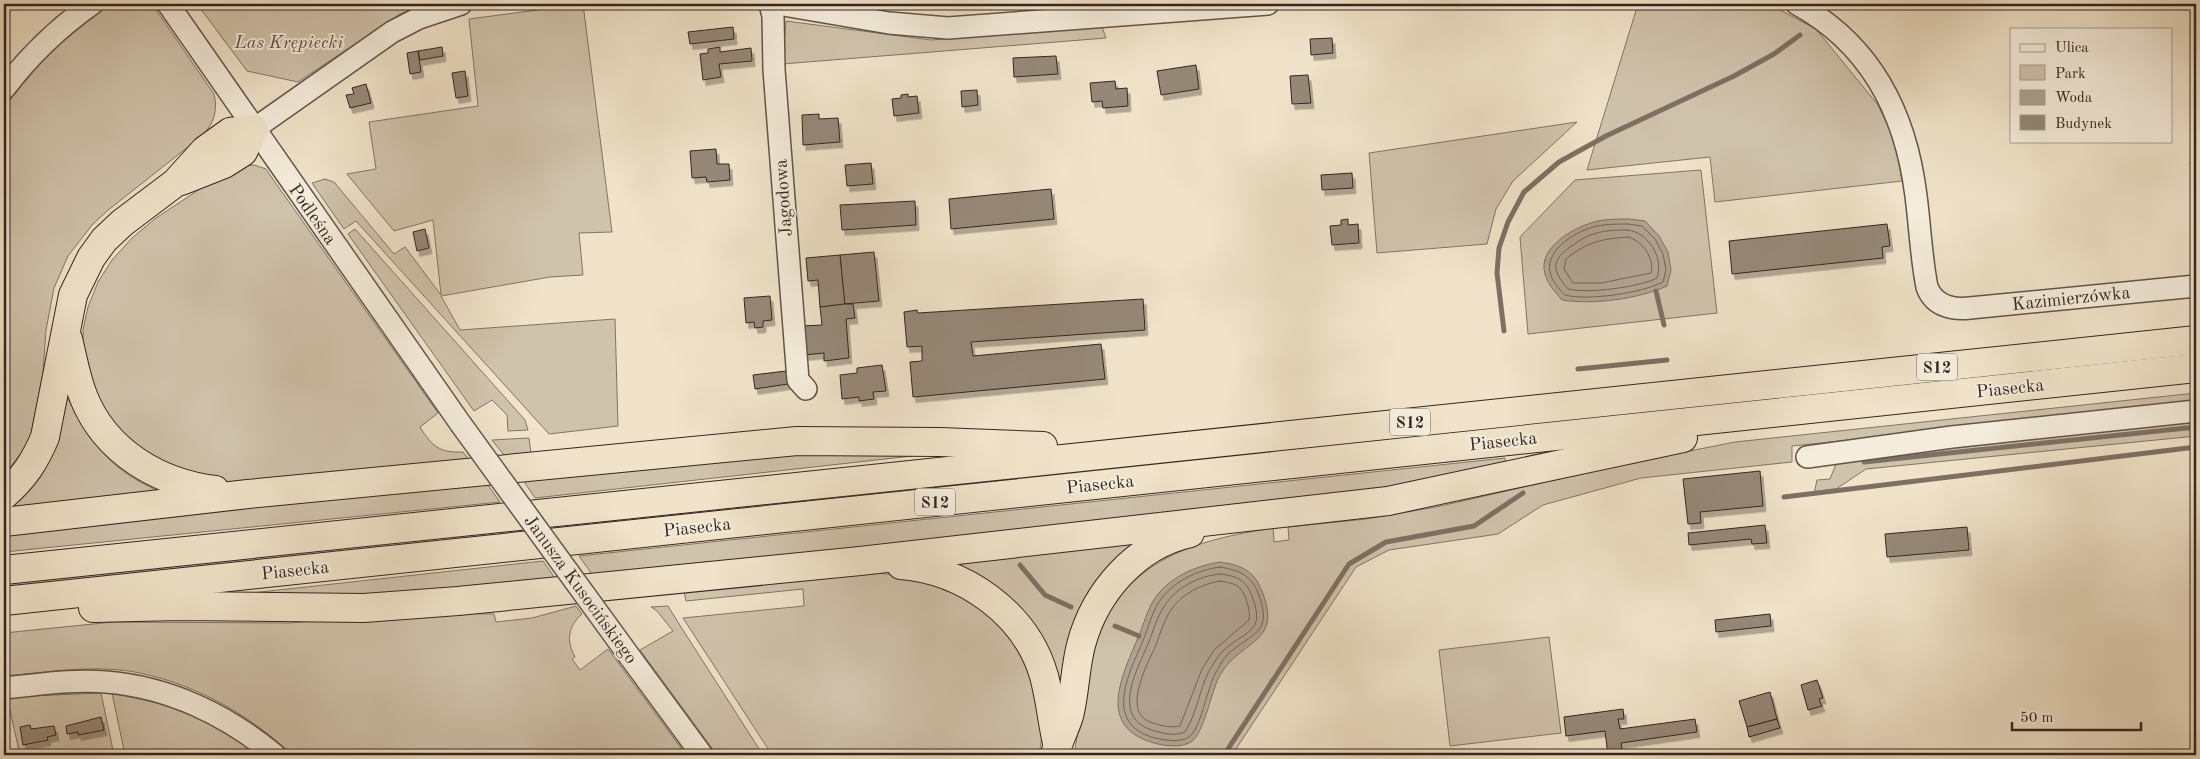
<svg xmlns="http://www.w3.org/2000/svg" width="2200" height="759" viewBox="0 0 2200 759" font-family="'Old Standard TT',serif">
	<style>
		.green { fill: #d0c3ac; stroke: #827466 }
		.water { fill: #b0a290; stroke: #7e7063 }
		.lines { fill: none; stroke-linecap: round; stroke-linejoin: round }
		.shore { stroke: #726458; stroke-width: 1 }
		.stream { stroke: #7e7063; stroke-width: 5 }
		.building { fill: #968878; stroke: #342520; filter: url(#shadow) }
		.minor-casing { stroke: #63544a; stroke-width: 24 }
		.highway-casing { stroke: #342520; stroke-width: 30 }
		.minor { stroke: #f5eddc; stroke-width: 21 }
		.highway { stroke: #f0e3c9; stroke-width: 28 }
		.minor-bridge-casing { stroke: #63544a; stroke-width: 24; stroke-linecap: butt }
		.minor-bridge { stroke: #f5eddc; stroke-width: 21 }
		.labels { text-anchor: middle; stroke-width: 4; stroke-linejoin: round; paint-order: stroke }
		.shield { fill: #f5eddc; stroke: #6e6158; stroke-width: 1 }
		.shield-label { font-size: 16px; font-weight: bold; fill: #342520 }
		.park-label { font-size: 18px; font-style: italic; fill: #5b4c43; stroke: #f5eddc }
		.street-label { font-size: 18px; fill: #342520; stroke: #f5eddc }
	</style>
	<defs>
		<filter id="shadow"><feDropShadow dx="3" dy="5.5" stdDeviation="0" flood-color="#0004"/></filter>
	</defs>
	<rect width="100%" height="100%" fill="#f0e3c9"/>
	<filter id="stains"><feTurbulence type="fractalNoise" baseFrequency=".004" numOctaves="4"/><feColorMatrix values="0 0 0 0 .2 0 0 0 0 .09 0 0 0 0 .02 0 0 0 .5 -.17"/></filter>
	<radialGradient id="worn" r=".72"><stop offset=".6" stop-color="#630" stop-opacity="0"/><stop offset="1" stop-color="#630" stop-opacity=".3"/></radialGradient>
	<g class="green">
		<path d="M110,4h42l62,90c4,16 0,29 -11,41l-96,76 -15,14 -24,31 -14,32 -8,42 -3,43 -12,61 -8,16 -19,26v-369l45,-55z"/>
		<path d="M197,4h232l-29,10 -102,68 -51,-11z"/>
		<path d="M583,4l29,228 -33,1 4,42 -33,2 -109,19 19,34 155,-11 3,107 -69,8 -193,-213 -12,8 -32,-46 13,-4 9,3 60,72 11,-7 36,48 -8,-75 -39,11 -47,-57 29,-5 -7,-47 109,-16 -9,-87z"/>
		<path d="M1638,4h120l20,5 38,20 62,76 17,36 7,40 -187,21 -5,-45 -123,13z"/>
		<path d="M786,21l145,19 171,-13 4,11 -324,26z"/>
		<path d="M1577,122l-64,59 -17,28 -9,35 -110,9 -8,-100z"/>
		<path d="M254,165l12,4 4,6 168,238 -18,14c12,19 19,26 43,25l8,10 -248,21 -54,-14 -55,-42 -15,-24 -16,-51v-22l5,-23 10,-25 14,-22 20,-22 24,-20 59,-39 24,-13z"/>
		<path d="M1701,170l16,143 -189,21 -8,-97 55,-57z"/>
		<path d="M355,229l170,191 3,10 -20,1 -1,-16 -15,-15 -18,11 -126,-177z"/>
		<path d="M65,393c25,49 45,79 99,100l-156,16 22,-20 18,-26z"/>
		<path d="M2196,393v11l-404,42v16l-151,16 -98,27 -45,29 -109,16 -33,17 -124,188h-158c4,-26 9,-52 14,-79 2,-12 3,-26 8,-37 30,-80 100,-99 177,-111l1,14 15,-2 -1,-13 78,-8 70,-12 198,-45 101,-20z"/>
		<path d="M2196,420v16l-330,33 -36,24 -16,1 3,-14 13,-1 6,-15 9,-7z"/>
		<path d="M1497,423l1,7 -1494,159v-8z"/>
		<path d="M529,438l2,15 49,-5 -17,4 -56,7 -15,-19z"/>
		<path d="M781,453h72l59,3 -377,42 -14,-21z"/>
		<path d="M1505,458l1,8 -109,21 -803,90 -15,-21z"/>
		<path d="M485,481l15,21 -496,50v-22z"/>
		<path d="M1140,538l-79,157 -108,-132z"/>
		<path d="M543,561l14,20 -137,14 -178,-1z"/>
		<path d="M861,572l64,5 42,19 43,37 24,44 9,53 -4,25h-267l-89,-137 121,-12 -1,-17 -117,12 -3,-14z"/>
		<path d="M576,606l6,8c-14,12 -16,27 -7,43l-3,2 8,11 28,-21 78,106h-394c-44,-42 -102,-74 -163,-84 -41,-6 -85,2 -125,5v-43l109,-11 176,1 137,-10 68,1 2,8 36,-4z"/>
		<path d="M668,606l13,21 82,128h-46l-77,-105 33,-19 -16,-20 -6,-4z"/>
		<path d="M1549,637l12,96 -111,13 -11,-96z"/>
		<path d="M101,693l13,62h-94l-13,-58z"/>
		<path d="M112,693l65,14 64,32 20,16h-136z"/>
	</g>
	<g class="water">
		<path d="M1629,219l16,2 14,15 9,16 3,18 -4,16c-29,13 -73,19 -105,14 -6,-7 -15,-17 -17,-26 -8,-26 28,-46 49,-52 11,-3 24,-3 35,-3z"/>
		<path d="M1220,562c19,3 33,7 41,27 24,56 -21,49 -42,88 -8,15 -15,57 -28,65 -10,6 -26,4 -37,1 -57,-16 -33,-65 -17,-103 6,-13 10,-30 18,-42 15,-21 40,-32 65,-36z"/>
	</g>
	<g class="lines">
		<g class="shore">
			<path d="M1628,224l14,2 13,13 8,15 3,16 -3,12c-21,11 -76,19 -98,13 -6,-6 -14,-15 -15,-23 -5,-23 28,-42 47,-46 10,-2 21,-2 31,-2z"/>
			<path d="M1628,230c21,3 36,28 29,48 -17,9 -70,16 -89,11 -17,-20 -17,-29 5,-44 7,-5 15,-10 24,-12 10,-3 21,-3 31,-3z"/>
			<path d="M1628,237c14,3 27,22 23,36l-50,10h-28l-9,-14 2,-10c21,-17 35,-20 62,-22z"/>
			<path d="M1220,567c19,3 31,8 38,26 16,41 -6,39 -31,62 -5,5 -9,14 -12,19 -8,15 -14,54 -26,63 -8,6 -25,3 -34,1 -52,-14 -27,-63 -12,-97 5,-13 9,-28 16,-39 13,-20 38,-32 61,-35z"/>
			<path d="M1220,574c17,2 26,6 32,22 15,39 -9,34 -30,56 -5,5 -9,13 -13,19 -10,20 -12,42 -24,61 -9,4 -21,2 -30,-1 -45,-12 -19,-59 -7,-87 5,-12 9,-28 17,-39 12,-18 34,-29 55,-31z"/>
			<path d="M1220,581c6,1 15,2 20,7 6,7 11,24 9,32l-35,30 -12,19 -22,57c-9,2 -18,0 -27,-3 -33,-9 -6,-58 3,-78 4,-11 8,-25 15,-35 10,-16 31,-26 49,-29z"/>
		</g>
		<g class="stream">
			<path d="M1656,291l8,34"/>
			<path d="M1504,331l-7,-58 2,-25 9,-26 16,-30 35,-30 47,-26 128,-60 40,-22 26,-19"/>
			<path d="M1578,369l89,-9"/>
			<path d="M1864,462l332,-35"/>
			<path d="M1784,497l412,-50"/>
			<path d="M1020,565l25,30 26,12"/>
			<path d="M1115,626l24,10"/>
			<path d="M1224,755l125,-191 37,-22 88,-16 49,-33"/>
		</g>
	</g>
	<g class="building">
		<path d="M733,27l1,12 -44,5 -2,-12z"/>
		<path d="M1332,38l1,15 -22,2 -1,-16z"/>
		<path d="M442,47l1,9 -23,4 -2,-9z"/>
		<path d="M720,47v5l31,-4 1,13 -33,3 2,13 -18,3 -3,-26 8,-1v-4z"/>
		<path d="M418,51l3,21 -11,2 -3,-21z"/>
		<path d="M1056,56l2,18 -44,3 -1,-19z"/>
		<path d="M1196,65l3,24 -38,6 -4,-24z"/>
		<path d="M465,71l3,25 -12,2 -4,-25z"/>
		<path d="M1308,75l3,28 -19,1 -2,-28z"/>
		<path d="M1115,81l1,8 11,-1 1,18 -25,2 -1,-7 -10,1 -2,-19z"/>
		<path d="M366,84l5,19 -21,5 -4,-13 8,-1 -2,-6z"/>
		<path d="M977,90l1,15 -16,2 -1,-16z"/>
		<path d="M908,94v3l9,-1 2,17 -25,3 -2,-17 9,-1v-3z"/>
		<path d="M819,114v5l19,-1 2,24 -37,3 -1,-30z"/>
		<path d="M716,149l1,15h12l1,16 -23,2 -1,-5 -14,1 -2,-27z"/>
		<path d="M2190,162h6v24h-3z"/>
		<path d="M871,163l2,21 -26,2 -2,-21z"/>
		<path d="M1352,173l1,15 -31,2 -1,-15z"/>
		<path d="M1051,189l3,30 -103,10 -2,-30z"/>
		<path d="M915,201l1,24 -74,5 -2,-25z"/>
		<path d="M1348,219v6l10,-1 1,19 -27,2 -2,-19 11,-1v-5z"/>
		<path d="M1887,224l3,22 -8,1 1,11 -151,16 -3,-33z"/>
		<path d="M425,229l4,19 -12,3 -4,-19z"/>
		<path d="M874,252l5,49 -35,3 -4,-49z"/>
		<path d="M840,255l5,50 -25,2 -2,-27 -10,1 -2,-23z"/>
		<path d="M770,296l2,24 -9,1v6l-8,1 -1,-6 -8,1 -2,-25z"/>
		<path d="M1143,299l2,31 -174,12 2,14 128,-12 4,35 -192,18 -3,-35 12,-1v-15l-15,1 -3,-35 13,-2 1,3z"/>
		<path d="M844,304h9l2,14 -9,1 3,39 -25,3v-8l-20,2 -2,-29 20,-1 -2,-18z"/>
		<path d="M882,365l4,26 -13,1 1,7 -15,2v-4l-17,2 -2,-24 17,-2v-5z"/>
		<path d="M786,371l2,13 -33,5 -2,-14z"/>
		<path d="M1760,471l3,35 -63,6 1,11 -13,1 -5,-45z"/>
		<path d="M1765,525l2,18 -15,1 -1,-5 -62,6 -1,-12z"/>
		<path d="M1967,527l2,23 -82,7 -2,-23z"/>
		<path d="M1770,614l1,12 -55,6 -1,-12z"/>
		<path d="M1817,680l6,18 -4,1 3,7 -14,4 -7,-25z"/>
		<path d="M1770,692l7,27 -30,8 -8,-26z"/>
		<path d="M1623,709l1,10h-6l2,10 75,-10 2,13 -76,11 2,12h-15l-3,-24 -39,5 -2,-19z"/>
		<path d="M101,717l3,13 -26,5v-3l-11,2 -1,-8z"/>
		<path d="M1777,719l3,9 -31,9 -2,-10z"/>
		<path d="M30,725l1,4 23,-3 2,9 -9,2 1,3 -25,5 -3,-18z"/>
	</g>
	<g class="lines">
		<defs>
			<g id="minor">
				<path d="M168,4l292,419"/>
				<path d="M770,4l3,12 1,54 24,310 8,9"/>
				<path d="M777,4l112,19 59,5 320,-24"/>
				<path d="M1797,4c75,41 109,110 119,192 4,30 5,61 11,91 7,19 25,23 43,21l226,-22"/>
				<path d="M4,89c25,-33 54,-61 88,-85"/>
				<path d="M254,129l138,-97 27,-14 42,-14"/>
				<path d="M1807,457l145,-20 244,-26"/>
				<path d="M630,657l72,98"/>
				<path d="M4,688c33,-3 69,-9 102,-6 63,5 121,33 169,73"/>
			</g>
			<g id="highway">
				<path d="M181,181l43,-17 19,-12 11,-23"/>
				<path d="M68,339c5,20 8,40 16,59 22,54 75,85 131,92"/>
				<path d="M4,495c20,-17 31,-34 41,-58l28,-142 18,-37 13,-18 18,-17 53,-40 30,-33 25,-18 24,-3"/>
				<path d="M4,522l244,-28 549,-53 143,1 103,4"/>
				<path d="M901,565c63,5 125,48 143,111 6,22 8,45 13,67"/>
				<path d="M4,570l2192,-230"/>
				<path d="M4,601l2192,-233"/>
				<path d="M93,608l87,-2 184,2 94,-7 402,-40 528,-60 295,-63"/>
				<path d="M1055,755c3,-14 10,-26 14,-39 6,-24 6,-48 12,-71 14,-53 55,-100 109,-112"/>
			</g>
		</defs>
		<use href="#minor" class="minor-casing"/>
		<use href="#highway" class="highway-casing"/>
		<use href="#minor" class="minor"/>
		<use href="#highway" class="highway"/>
		<defs>
			<path id="minor-bridge" d="M460,423l170,234"/>
		</defs>
		<use href="#minor-bridge" class="minor-bridge-casing"/>
		<use href="#minor-bridge" class="minor-bridge"/>
	</g>
	<g class="labels">
		<g class="shield">
			<rect x="1917" y="353.5" width="40" height="27" rx="4"/>
			<rect x="1390" y="408.5" width="40" height="27" rx="4"/>
			<rect x="915" y="488.5" width="40" height="27" rx="4"/>
		</g>
		<g class="shield-label">
			<text x="1937" y="373">S12</text>
			<text x="1410" y="428">S12</text>
			<text x="935" y="508">S12</text>
		</g>
		<g class="park-label">
			<text x="289" y="48">Las Krępiecki</text>
		</g>
		<g class="street-label">
			<text transform="translate(783 198) rotate(-94)" y="6">Jagodowa</text>
			<text transform="translate(313 214) rotate(55)" y="6">Podleśna</text>
			<text transform="translate(2071 298) rotate(-6)" y="6">Kazimierzówka</text>
			<text transform="translate(2010 388) rotate(-6)" y="6">Piasecka</text>
			<text transform="translate(1503 441) rotate(-6)" y="6">Piasecka</text>
			<text transform="translate(1100 484) rotate(-6)" y="6">Piasecka</text>
			<text transform="translate(697 527) rotate(-6)" y="6">Piasecka</text>
			<text transform="translate(295 570) rotate(-6)" y="6">Piasecka</text>
			<text transform="translate(581 589) rotate(54)" y="6">Janusza Kusocińskiego</text>
		</g>
	</g>
	<rect width="2200" height="759" fill="none" stroke="#f0e3c9" stroke-width="20"/>
	<rect x="5" y="5" width="2190" height="749" fill="none" stroke="#342520" stroke-width="2.5"/>
	<rect x="10" y="10" width="2180" height="739" fill="none" stroke="#342520"/>
	<rect x="2010" y="28" width="162" height="115" fill="#f5eddc" stroke="#a89d91"/>
	<rect x="2020" y="44" width="25" height="8" fill="#f5eddc" stroke="#a89d91"/>
	<text x="2055" y="52" font-size="15" fill="#342520">Ulica</text>
	<rect x="2020" y="65" width="25" height="15" fill="#d0c3ac" stroke="#a89d91"/>
	<text x="2055" y="78" font-size="15" fill="#342520">Park</text>
	<rect x="2020" y="90" width="25" height="15" fill="#b0a290" stroke="#a89d91"/>
	<text x="2055" y="102" font-size="15" fill="#342520">Woda</text>
	<rect x="2020" y="115" width="25" height="15" fill="#968878" stroke="#a89d91"/>
	<text x="2055" y="128" font-size="15" fill="#342520">Budynek</text>
	<path d="M2012 722v8h129v-8" fill="none" stroke="#342520" stroke-width="2.5"/>
	<text x="2020" y="722" font-size="15" fill="#342520" stroke="#f5eddc" stroke-width="4" paint-order="stroke">50 m</text>
	<rect width="100%" height="100%" filter="url(#stains)"/>
	<rect width="100%" height="100%" fill="url(#worn)"/>
</svg>
